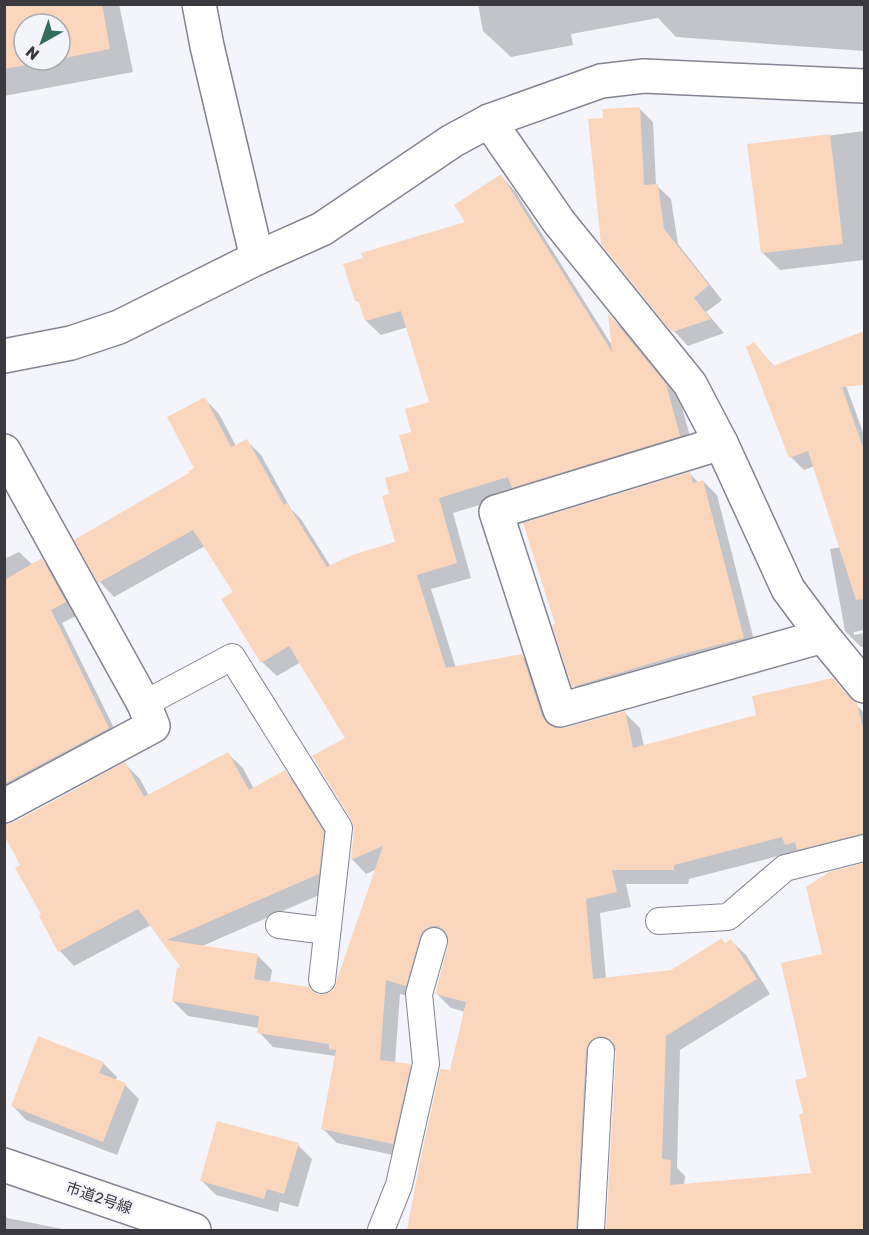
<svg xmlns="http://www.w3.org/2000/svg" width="869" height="1235" viewBox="0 0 869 1235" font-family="Rubik,'Noto Sans JP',sans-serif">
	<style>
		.shadow { fill: #0003; fill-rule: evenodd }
		.building { fill: #fad7bc }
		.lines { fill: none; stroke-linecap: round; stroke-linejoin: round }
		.lane-casing { stroke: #858392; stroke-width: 28 }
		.street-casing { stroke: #858392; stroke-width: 36 }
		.secondary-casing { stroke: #858392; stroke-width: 36 }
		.lane { stroke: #fff; stroke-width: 26 }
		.street { stroke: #fff; stroke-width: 33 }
		.secondary { stroke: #fff; stroke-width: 33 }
		.labels { text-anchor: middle; stroke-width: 5; stroke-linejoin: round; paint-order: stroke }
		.street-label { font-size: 15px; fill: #3a3940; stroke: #f4f4fd }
	</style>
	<rect width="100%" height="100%" fill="#f4f4fd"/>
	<g class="shadow">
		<path d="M4,4h115l14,68 -129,24zM24,24h36v36h-36z"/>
		<path d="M478,4h386v47l-188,-14 -18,-19 -87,16 2,11 -62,12 -28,-26z"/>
		<path d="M639,108l14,14 3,63 15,14 7,45 44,56 -16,12 18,21 -36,13 -14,-15 -72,-88 2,-123z"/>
		<path d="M864,131v129l-84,10 -18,-18 -13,-106z"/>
		<path d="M501,176l14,15 98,156 -3,-30 13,12 57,71 14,51 -175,42 -66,20 18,65 -40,11 25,79 66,-12 15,15 19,59h9l60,-17 15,15 4,18 114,-30 74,-37 32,34v137l-63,9 -7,-7 -105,27 -1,5h-62l5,23 -31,6 6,66 66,-7 59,-31 15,14 24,39 -90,56 -3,118 8,8 -1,9 129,-11 -9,-60 19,-159 7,-81 34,-9v365h-257l11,-180 -9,2 -18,178h-182l10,-59 33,-99 13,-60 -14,-4 -15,-15 14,-52h-4l-26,58 -20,-5 -5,69 15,3 15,14 -18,78 -70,-15 -15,-15 14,-72 -63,-9 -14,-15v-4l-71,-12 -15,-15 11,-31 -33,-45 -77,41 -14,-15 -19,-35 2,-1 -21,-50 -9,-41 112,-60 15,15 9,17 79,-42 15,14 11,21 31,-17 15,15 38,61 -5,41 -133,58 57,8 15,15 -2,13 50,13 14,-4 43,-123 -11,5 -14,-15 3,-29 -8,-91 -46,-77 -24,14 -15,-14 -27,-69 -30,-47 -91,51 -14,-15 -24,-42 115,-66 5,-5 9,-70 14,15 17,32 10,-6 15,15 30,54 10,10 30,48 66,-24 -6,-48 20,-23 2,-39 18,-30 -23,-76 -27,8 -15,-14 -5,-17 -5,-4 112,-77z"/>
		<path d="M754,344l21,23 49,-19 13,13 27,74v195l-10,2v3l10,-2v14h-3l-16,-16 -15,-82 11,-2 -26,-81 -11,4 -13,-13z"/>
		<path d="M690,474l9,9 4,-2 14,14 40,157 -169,48 -14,-14z"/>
		<path d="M19,552l14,13 9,-5 13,13 23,42 -16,8 59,119 -117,63v-246z"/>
		<path d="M103,1063l14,14 -2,4 10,4 14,14 -22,56 -91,-35 -13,-14z"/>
		<path d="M298,1145l14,14 -14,48 -18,-5 -2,10 -62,-17 -14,-14z"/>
		<path d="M4,1215l3,3 61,12h-64z"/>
	</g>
	<g class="building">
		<path d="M4,4h98l8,45 -50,10v-35h-36v36h31l-51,9z"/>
		<path d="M640,107l4,78 14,-1 6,45 45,56 -15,13 17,21 -39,13 -71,-88 -13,-125 15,-1 -1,-9z"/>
		<path d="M830,134l13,110 -82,9 -14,-109z"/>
		<path d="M501,174l111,178 -4,-39 58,71 14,52 -168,52 -4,-11 -69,21 18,65 -40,12 29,93 76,-14 20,62 6,8 8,4h9l60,-17 8,37 123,-33 -4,-19 81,-18 16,20 8,5 7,29v101l-67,17 -2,-8 -10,3 -3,-8 -108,28v5h-62l5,22 -31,7 7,80 78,-9 51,-32 3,5 6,-4 26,40 -91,57 -4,123 9,1 -1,25 141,-12 -12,-59 4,-1 -8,-33 12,-3 -26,-114 41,-9 -16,-67 23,-15 35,-9v367h-258l10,-178 -1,-7 -5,-6 -9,-3 -7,2 -5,4 -3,8 -10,180h-169l11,-59 22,-102 10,1 16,-68 -31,-8 13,-49v-8l-4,-7 -6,-4h-7l-8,5 -3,6 -14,49 -20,-6 -6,80 31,4 -18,80 -72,-15 15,-79 -7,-1v-5l-72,-11 2,-17 -87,-15 5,-34 4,1 -43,-59 -80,43 -19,-36 2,-2 -26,-46 5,-3 -16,-30v-10l9,-2 112,-61 19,35 84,-45 21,38 36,-20 39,62 -5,42 -152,66 91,14 -4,25 55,8 5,5 6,3 13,-4 50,-145 -32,14 3,-30 -2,-9 -40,-65 33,-18 -56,-92 -28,17 -40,-64 12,-7 -40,-62 -95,53 -24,-43 115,-67 -1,-2 6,-3 -27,-51 38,-20 26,50 16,-8 37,66 3,-2 40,64 25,-12 43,-13 -13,-46 7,-2 -4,-16 24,-7 -10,-36 12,-3 -6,-23 24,-7 -28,-91 -36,10 -7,-21 -3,1 -12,-37 20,-6 -2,-5 104,-31 -11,-17z"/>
		<path d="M864,331v54l-22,2 22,64v148l-8,1 -48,-149 -19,7 -43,-111 8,-5 21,26v-3z"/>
		<path d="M690,472l3,11 10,-3 41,158 -62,16 -110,33 -20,-62 3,-1 -32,-101z"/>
		<path d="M42,558l24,44 -15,8 58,118 -105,56v-204z"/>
		<path d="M38,1036l66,26 -5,11 27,10 -23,59 -92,-36z"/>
		<path d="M217,1121l82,22 -15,51 -17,-5 -3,10 -64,-18z"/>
	</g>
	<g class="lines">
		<defs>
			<g id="lane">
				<path d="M144,704l88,-47 107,171 -17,152"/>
				<path d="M659,921l69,-4 57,-49 79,-20"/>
				<path d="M279,925l48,6"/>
				<path d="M381,1230l18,-45 27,-121 -7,-70 15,-53"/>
				<path d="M591,1230l10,-179"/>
			</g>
			<g id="street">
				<path d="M199,4l8,42 50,212"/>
				<path d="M489,121l70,101 131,162 31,59 67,146 35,47 41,50"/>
				<path d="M4,356l67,-13 48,-16 138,-69 65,-29 130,-88 37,-20 112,-40 43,-5 220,10"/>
				<path d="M721,443l-225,69 64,198 263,-74"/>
				<path d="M4,451l140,253 9,22 -149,80"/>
			</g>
			<path id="secondary" d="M4,1165l190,65"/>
		</defs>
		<use href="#lane" class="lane-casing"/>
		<use href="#street" class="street-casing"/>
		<use href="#secondary" class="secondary-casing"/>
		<use href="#lane" class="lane"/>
		<use href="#street" class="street"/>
		<use href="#secondary" class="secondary"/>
	</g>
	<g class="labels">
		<g class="street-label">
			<text transform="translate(99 1198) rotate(19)" y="5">市道2号線</text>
		</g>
	</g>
	<rect width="869" height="1235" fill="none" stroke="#3a3940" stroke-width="12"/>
	<g transform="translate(42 42) rotate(220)"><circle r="28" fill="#f4f4fd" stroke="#aaa9b1" stroke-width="1.5"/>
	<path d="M0-4.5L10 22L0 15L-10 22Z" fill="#306e5b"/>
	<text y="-9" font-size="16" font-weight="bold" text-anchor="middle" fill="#3a3940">N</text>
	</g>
</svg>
